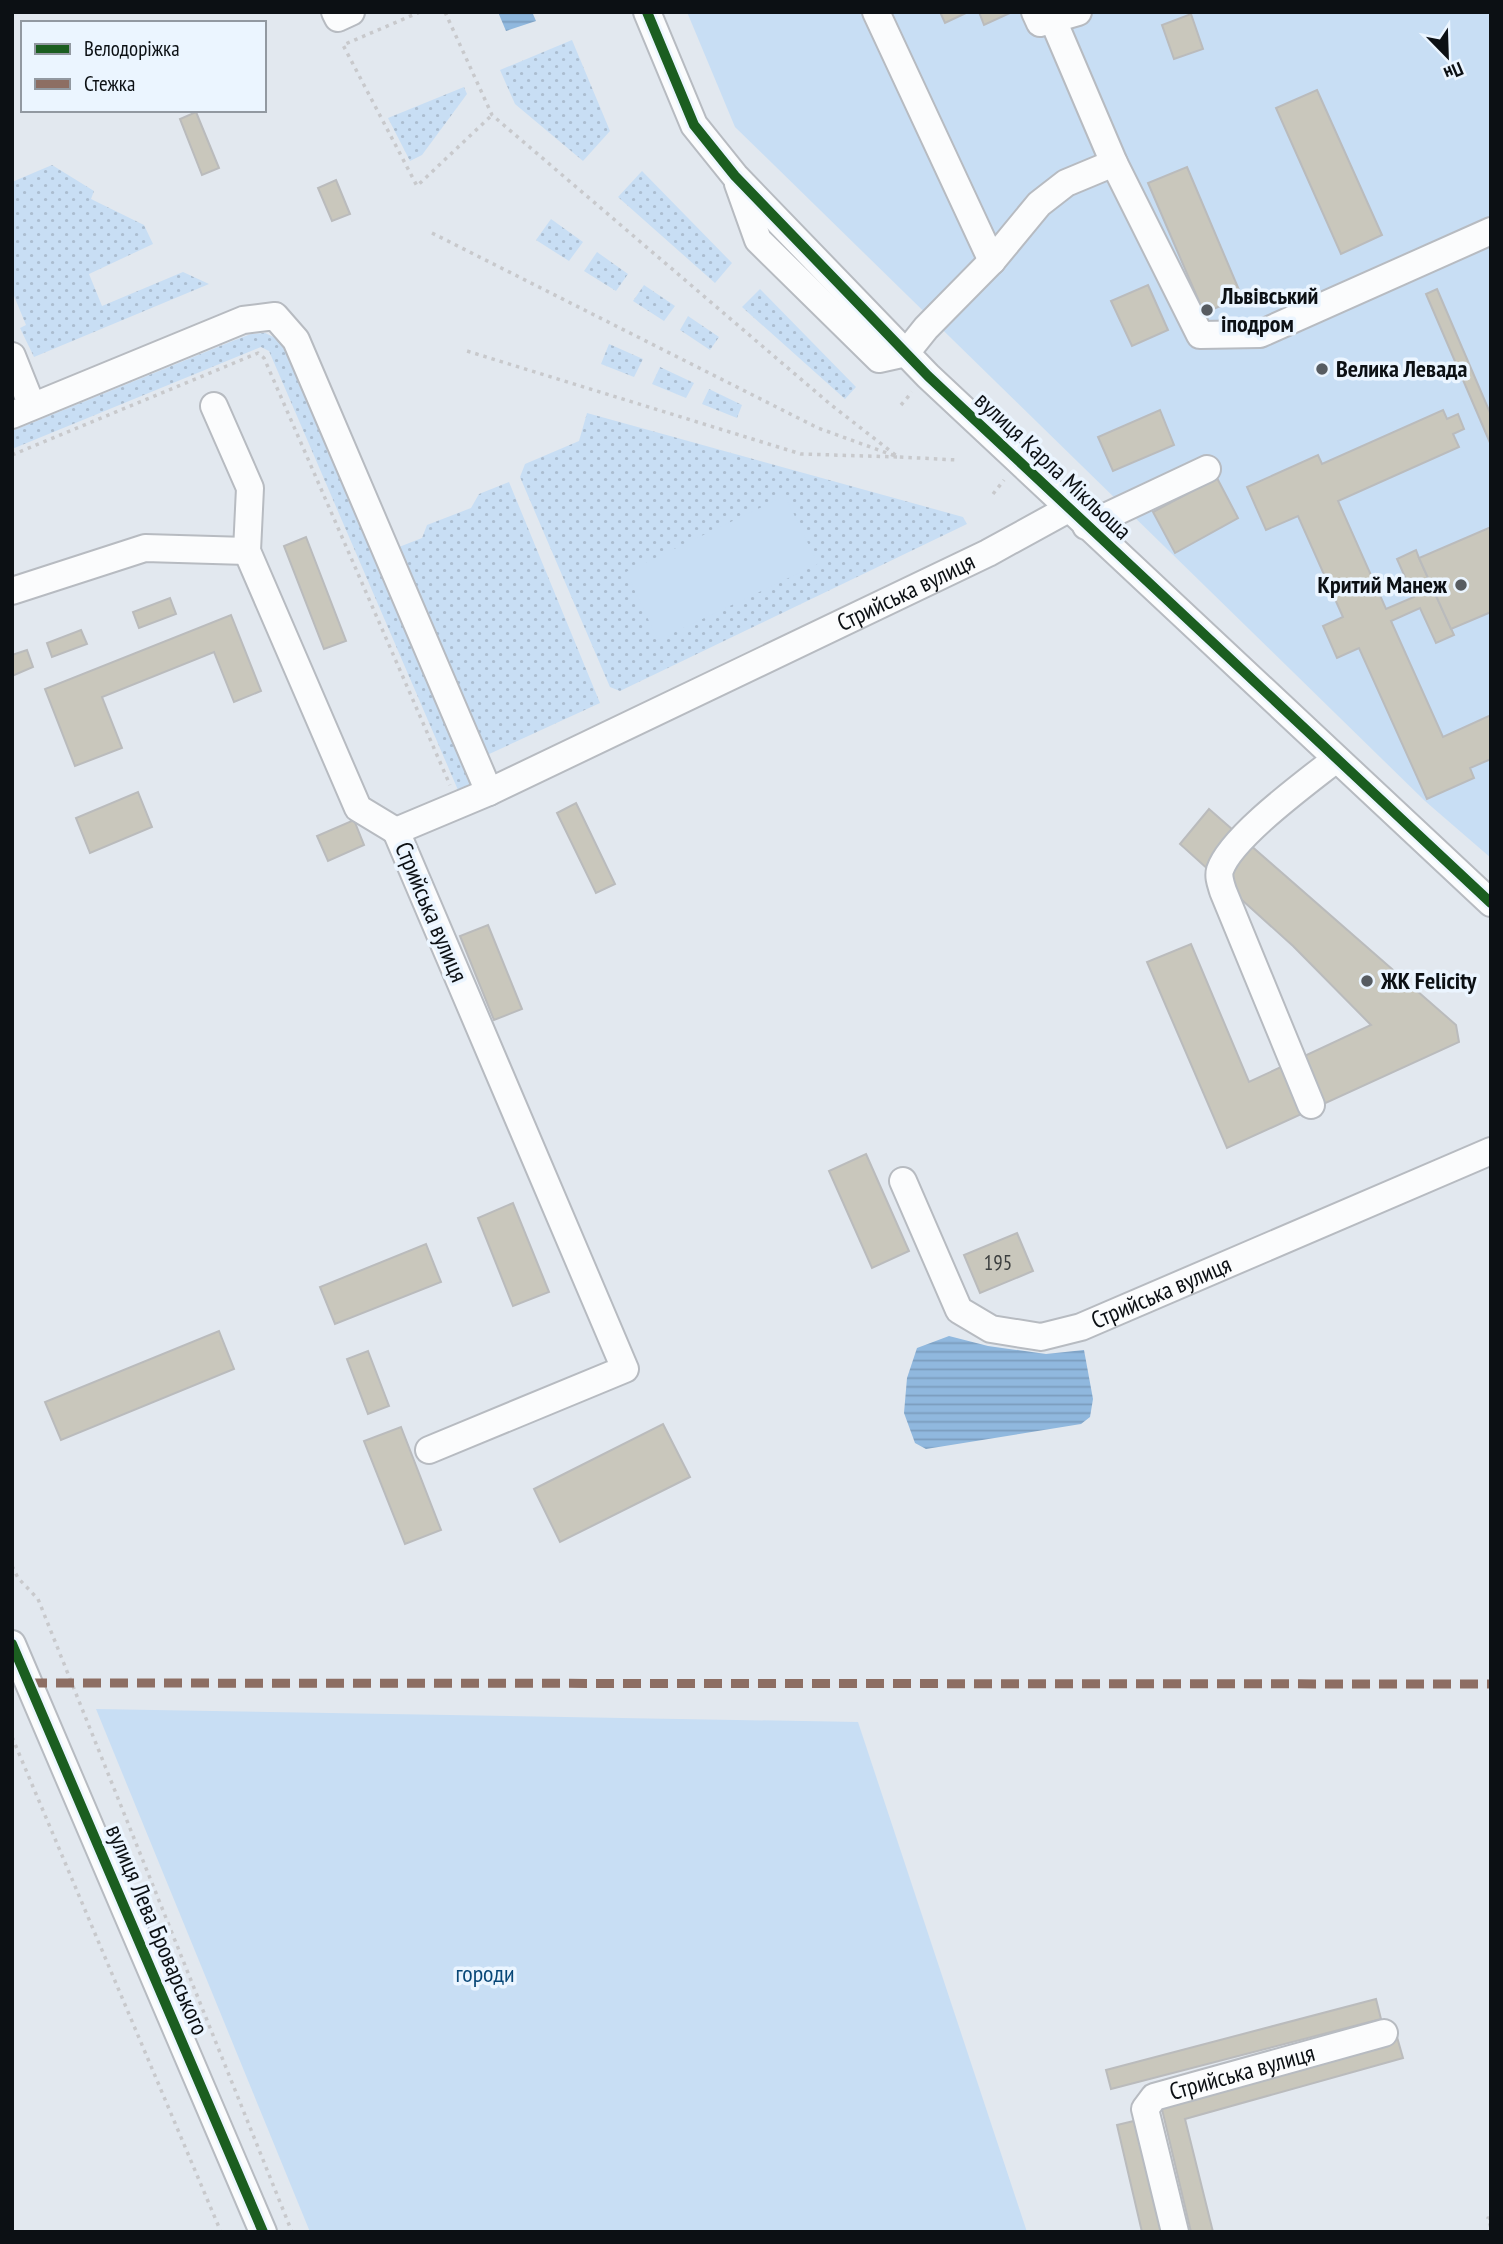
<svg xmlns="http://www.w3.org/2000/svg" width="1503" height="2244" viewBox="0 0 1503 2244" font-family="'PT Sans Narrow',sans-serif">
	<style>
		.grass { fill: url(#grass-dots) }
		.garden { fill: #c8def4 }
		.water { fill: url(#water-rules) }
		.building { fill: #c9c7bc; stroke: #babbbc; stroke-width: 2 }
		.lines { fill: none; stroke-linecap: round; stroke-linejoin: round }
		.minor-casing { stroke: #b7bbc1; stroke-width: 30 }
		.path { stroke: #c8c9cc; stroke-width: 3.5; stroke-dasharray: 3.5 5; stroke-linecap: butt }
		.minor { stroke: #fbfcfd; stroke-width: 26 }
		.quiet { stroke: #8d6e63; stroke-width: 9; stroke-dasharray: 18 9; stroke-linecap: butt }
		.cycleway-casing { stroke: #ebf5ff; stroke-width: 15 }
		.cycleway { stroke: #1b5e20; stroke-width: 10 }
		.poi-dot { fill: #575c61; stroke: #ebf5ff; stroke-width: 2.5 }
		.labels { text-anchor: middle; stroke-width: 7; stroke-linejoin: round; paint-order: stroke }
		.number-label { font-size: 21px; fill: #3b3e3e }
		.poi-label { font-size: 24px; font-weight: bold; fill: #0c1014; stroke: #ebf5ff; text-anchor: start }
		.street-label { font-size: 24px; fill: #0c1014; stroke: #ebf5ff }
		.park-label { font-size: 24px; fill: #084777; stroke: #ebf5ff }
	</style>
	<defs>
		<pattern id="grass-dots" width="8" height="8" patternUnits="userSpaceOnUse" patternTransform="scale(1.75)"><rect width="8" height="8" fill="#c8def4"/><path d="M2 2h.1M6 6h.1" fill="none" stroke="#abbdd0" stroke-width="1.8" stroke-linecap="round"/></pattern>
		<pattern id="water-rules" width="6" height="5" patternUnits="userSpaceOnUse" patternTransform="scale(1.75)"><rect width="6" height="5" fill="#90b8de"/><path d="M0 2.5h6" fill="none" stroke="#7b9dbe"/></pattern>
	</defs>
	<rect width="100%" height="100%" fill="#e2e8ef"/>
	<g class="grass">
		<path d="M572,40l38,91 -27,30 -68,-57 -15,-34z"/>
		<path d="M464,87l3,7 -45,61 -12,6 -22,-43z"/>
		<path d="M52,165l42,26 -3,8 53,26 9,19 -64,30 13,32 81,-34 26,12 -175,73 -14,-29 6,-3 -14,-34v-109z"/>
		<path d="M642,171l90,92 -17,20 -97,-86z"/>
		<path d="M551,219l32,23 -14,19 -33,-21z"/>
		<path d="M597,252l31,22 -12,17 -32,-20z"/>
		<path d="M644,285l31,21 -11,15 -31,-20z"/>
		<path d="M760,289l96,98 -11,12 -103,-92z"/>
		<path d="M688,316l31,21 -9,13 -30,-20z"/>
		<path d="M265,333l15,7 8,10 185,434 -12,13 -192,-446 -8,-4 -249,102v-18l218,-89 21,-8z"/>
		<path d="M609,344l34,15 -9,18 -33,-13z"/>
		<path d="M660,367l34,16 -8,15 -34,-14z"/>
		<path d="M709,389l33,16 -5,13 -35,-14z"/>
		<path d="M587,413l376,104 4,7 -347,167 -10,-4 -90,-210 5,-13 54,-23z"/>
		<path d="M509,482l91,221 -113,52 -88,-208 23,-9 5,-13 44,-17 8,-14z"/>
	</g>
	<g class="garden">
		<path d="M687,12h804v846l-66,-57 -690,-674z"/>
		<path d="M785,496l33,68 -160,76 -32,-68z"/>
		<path d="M96,1709l762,13 169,510h-717z"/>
	</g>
	<g class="water">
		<path d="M498,12h39l-4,2 3,7 -30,10z"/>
		<path d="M949,1336l39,10 58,8 38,-4 9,49 -3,18 -9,7 -155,25 -11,-6 -11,-30 3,-35 10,-30z"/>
	</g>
	<g class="building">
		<path d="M940,12h28l-23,11z"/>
		<path d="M979,12h33l-28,13z"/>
		<path d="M1191,14l12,35 -29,10 -12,-34z"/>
		<path d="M1317,90l65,145 -41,19 -65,-146z"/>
		<path d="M196,112l23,56 -17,7 -22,-56z"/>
		<path d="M1187,167l55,130 -38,16 -56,-130z"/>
		<path d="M336,180l14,34 -18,7 -14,-33z"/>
		<path d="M1148,285l20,45 -36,16 -21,-45z"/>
		<path d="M1437,289l54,126v30l-65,-151z"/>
		<path d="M1160,410l14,35 -61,26 -15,-34z"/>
		<path d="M1443,410l4,9 11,-5 6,15 -11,5 6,13 -121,54 48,108 28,-12 -17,-38 19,-9 3,8 35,77 -18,8 -16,-35 -29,13 52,116 48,-22v44l-21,9 4,10 -47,21 -68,-151 -22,10 -14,-32 20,-9 -45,-101 -32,14 -19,-43 71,-32 4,9z"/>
		<path d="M1217,478l21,40 -63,35 -22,-41z"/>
		<path d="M1491,527v85l-40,17 -32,-71z"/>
		<path d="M306,537l40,104 -22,8 -40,-103z"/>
		<path d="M170,598l6,16 -37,14 -6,-16z"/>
		<path d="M231,615l30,76 -27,11 -20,-50 -112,45 20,51 -47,18 -30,-77z"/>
		<path d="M81,630l6,14 -35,13 -5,-14z"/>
		<path d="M27,650l6,17 -21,9v-21z"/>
		<path d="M138,792l14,35 -62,26 -14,-35z"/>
		<path d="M576,803l39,81 -19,9 -39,-80z"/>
		<path d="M1209,809l247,216 3,17 -232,106 -80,-186 44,-18 58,138 122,-57 -78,-79 -113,-102z"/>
		<path d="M354,820l10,25 -36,16 -11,-25z"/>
		<path d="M488,925l34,84 -28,11 -34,-84z"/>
		<path d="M866,1154l43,97 -37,17 -43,-97z"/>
		<path d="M513,1203l36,89 -36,14 -35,-88z"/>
		<path d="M1017,1233l16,38 -53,22 -16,-38z"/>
		<path d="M426,1244l15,38 -106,42 -15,-37z"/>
		<path d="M219,1331l15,38 -173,71 -16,-38z"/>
		<path d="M368,1351l21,55 -21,8 -21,-55z"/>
		<path d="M663,1424l27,53 -130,65 -26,-53z"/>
		<path d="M401,1427l40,103 -36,14 -41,-103z"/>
		<path d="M1376,1999l5,20 -270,70 -5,-19z"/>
		<path d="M1397,2037l6,21 -218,61 28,113h-22l-30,-127z"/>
		<path d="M1138,2120l27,112h-23l-25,-107z"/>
	</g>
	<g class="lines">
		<defs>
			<g id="minor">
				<path d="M335,12l3,6 13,-6"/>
				<path d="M647,12l47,113 41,51 193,200 563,527"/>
				<path d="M876,12l116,249"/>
				<path d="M1035,12l5,11 38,-11"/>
				<path d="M1053,20l61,143 86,172 60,-1 231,-103"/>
				<path d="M738,184l20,56 121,119 27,-6 20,-25 66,-67 47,-57 27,-21 48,-20"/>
				<path d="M12,356l20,50"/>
				<path d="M214,406l36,82 -3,63 111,257 38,23"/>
				<path d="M12,415l231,-95 32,-4 21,24 193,452"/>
				<path d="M1086,526l121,-57"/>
				<path d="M12,591l133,-43 102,3"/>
				<path d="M1311,1105l-88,-214c-2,-7 -5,-14 -3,-21 11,-33 87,-88 116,-111"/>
				<path id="s1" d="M903,1181l56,129 32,19 50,8 40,-10 410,-176"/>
				<path id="s2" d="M429,1450l196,-81 -229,-538 93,-39 499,-239 80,-44"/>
				<path d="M12,1644l251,588"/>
				<path id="s3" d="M1175,2232l-30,-123 9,-12 230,-64"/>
			</g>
		</defs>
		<use href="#minor" class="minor-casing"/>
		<g class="path">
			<path d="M420,12l-77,33 74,141 75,-71"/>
			<path d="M445,12l47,103 338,289 68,53 60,3"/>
			<path d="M432,233l386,195 80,29 -97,-3 -334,-103"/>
			<path d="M901,405l11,-13"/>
			<path d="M12,455l246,-102 6,5 186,427"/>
			<path d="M993,494l11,-14"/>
			<path d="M12,1566l6,12 20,21 254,633"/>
			<path d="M12,1737l209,495"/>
			<path d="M1491,2218h-3l3,10"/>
		</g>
		<use href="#minor" class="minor"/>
		<path class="quiet" d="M29,1683l1462,1"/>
		<defs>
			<g id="cycleway">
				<path d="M647,12l47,113 41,51 193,200 563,527"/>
				<path d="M12,1644l251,588"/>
			</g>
		</defs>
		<use href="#cycleway" class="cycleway-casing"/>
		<use href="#cycleway" class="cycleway"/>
	</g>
	<g class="poi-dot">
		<circle cx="1207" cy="310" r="7"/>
		<circle cx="1322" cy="369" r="7"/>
		<circle cx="1461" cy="585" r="7"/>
		<circle cx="1367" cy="981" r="7"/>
	</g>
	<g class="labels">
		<g class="number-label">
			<text x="998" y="1270">195</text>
		</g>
		<g class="poi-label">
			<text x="1221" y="304">Львівський<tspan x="1221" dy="28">іподром</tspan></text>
			<text x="1336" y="377">Велика Левада</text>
			<text x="1447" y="593" text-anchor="end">Критий Манеж</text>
			<text x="1381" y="989">ЖК Felicity</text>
		</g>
		<g class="street-label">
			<text transform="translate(1053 466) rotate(43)" y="8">вулиця Карла Мікльоша</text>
			<text dy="8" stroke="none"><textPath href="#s2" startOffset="1360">Стрийська вулиця</textPath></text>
			<text transform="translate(431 912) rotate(67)" y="8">Стрийська вулиця</text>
			<text dy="8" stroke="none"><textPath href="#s1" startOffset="357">Стрийська вулиця</textPath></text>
			<text transform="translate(157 1930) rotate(67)" y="8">вулиця Лева Броварського</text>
			<text dy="8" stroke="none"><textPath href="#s3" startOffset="233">Стрийська вулиця</textPath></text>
		</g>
		<g class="park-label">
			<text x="485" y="1982">городи</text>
		</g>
	</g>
	<rect width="1503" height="2244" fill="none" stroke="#0c1014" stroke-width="28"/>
	<rect x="21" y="21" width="245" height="91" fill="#ebf5ff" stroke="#9299a1" stroke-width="2"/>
	<rect x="35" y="44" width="35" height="10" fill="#1b5e20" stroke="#9299a1" stroke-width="2"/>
	<text x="84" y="56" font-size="21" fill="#0c1014">Велодоріжка</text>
	<rect x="35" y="79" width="35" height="10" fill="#8d6e63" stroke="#9299a1" stroke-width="2"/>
	<text x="84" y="91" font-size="21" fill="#0c1014">Стежка</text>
	<g transform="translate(1447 56) rotate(157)" stroke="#ebf5ff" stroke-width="5" paint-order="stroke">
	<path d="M0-5L12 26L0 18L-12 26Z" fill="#0c1014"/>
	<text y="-10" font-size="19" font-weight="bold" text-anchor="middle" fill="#0c1014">Пн</text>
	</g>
</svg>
